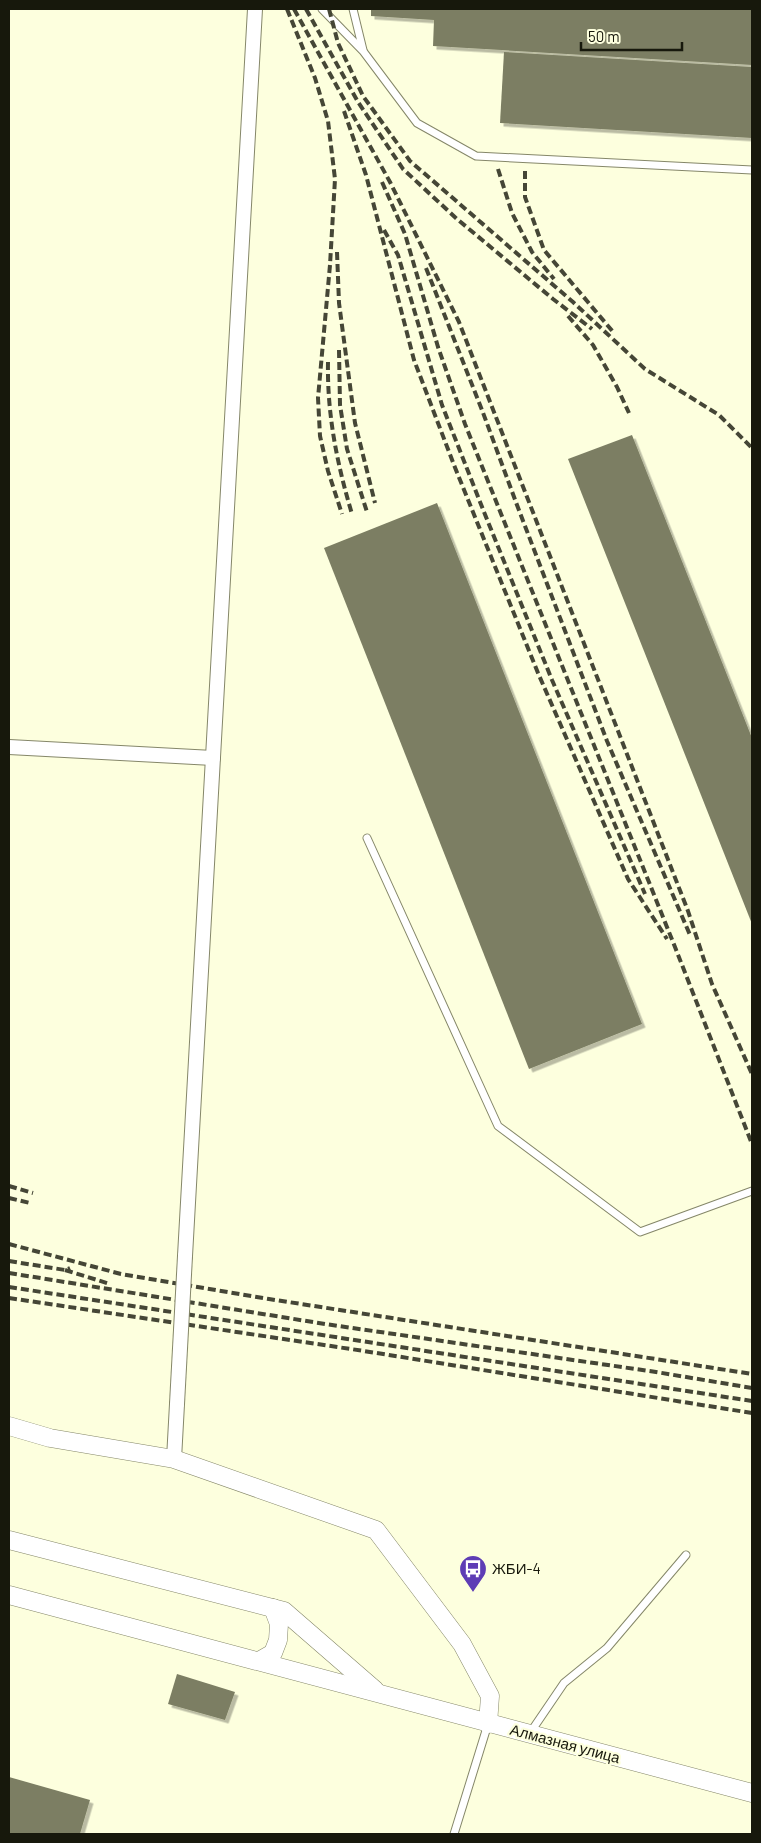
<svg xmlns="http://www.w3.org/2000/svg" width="761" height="1843" viewBox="0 0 761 1843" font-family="Barlow,sans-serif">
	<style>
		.building { fill: #7c7e63; filter: url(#shadow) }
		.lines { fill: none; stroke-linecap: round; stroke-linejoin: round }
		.service-casing { stroke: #858769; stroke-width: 9 }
		.minor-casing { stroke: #858769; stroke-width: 16 }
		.tertiary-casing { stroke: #858769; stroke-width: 19 }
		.service { stroke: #fff; stroke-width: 7 }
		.minor { stroke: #fff; stroke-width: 14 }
		.tertiary { stroke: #fff; stroke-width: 18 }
		.rail { stroke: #454636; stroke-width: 4; stroke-dasharray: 8 4; stroke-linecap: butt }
		.minor-bridge-casing { stroke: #858769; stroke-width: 16; stroke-linecap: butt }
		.minor-bridge { stroke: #fff; stroke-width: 14 }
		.labels { text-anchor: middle; stroke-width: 4.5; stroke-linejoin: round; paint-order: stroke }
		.poi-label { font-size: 15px; fill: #17180c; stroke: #fdffde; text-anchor: start }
		.street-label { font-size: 15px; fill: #17180c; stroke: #fdffde }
	</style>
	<defs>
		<filter id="shadow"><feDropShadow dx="3.5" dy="3.5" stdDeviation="0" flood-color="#0004"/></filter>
	</defs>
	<rect width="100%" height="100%" fill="#fdffde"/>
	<g class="building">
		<path d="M371,9h381v56l-319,-19 1,-26 -63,-4z"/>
		<path d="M504,52l248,15v71l-252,-15z"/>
		<path d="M632,435l120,303v186l-184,-465z"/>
		<path d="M437,503l205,521 -113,45 -205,-521z"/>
		<path d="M177,1674l58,18 -10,28 -57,-16z"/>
		<path d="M9,1777l81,23 -10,34h-71z"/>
	</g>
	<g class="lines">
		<defs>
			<g id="service">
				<path d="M322,9l41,42 54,72 59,33 276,14"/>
				<path d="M353,9l10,41"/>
				<path d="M367,838l131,288 142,106 112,-41"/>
				<path d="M530,1733l34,-50 43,-35 79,-93"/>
				<path d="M454,1834l34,-110"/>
			</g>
			<g id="minor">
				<path d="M9,747l204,11"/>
				<path d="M185,1256l70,-1247"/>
				<path d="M174,1459l3,-55"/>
			</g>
			<g id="tertiary">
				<path d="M9,1426l41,12 124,21 202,71 86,114 28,52 -2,28"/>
				<path d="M9,1540l275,71 91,79"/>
				<path d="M9,1595l743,198"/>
				<path d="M259,1661l14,-8 5,-13 1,-16 -6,-16"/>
			</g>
		</defs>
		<use href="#service" class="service-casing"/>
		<use href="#minor" class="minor-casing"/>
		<use href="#tertiary" class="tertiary-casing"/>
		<use href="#service" class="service"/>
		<use href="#minor" class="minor"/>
		<use href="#tertiary" class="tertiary"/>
		<g class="rail">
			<path d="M287,9l28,69 13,43 7,58 -5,86 -12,133 2,38 8,35 14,43"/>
			<path d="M294,9l96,173 69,140 229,589 24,73 40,90"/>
			<path d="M306,9l52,93 45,67 54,50 96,80 39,30"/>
			<path d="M329,9l9,34 25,53 47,65 163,141 72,67 74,46 33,33"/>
			<path d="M344,111l22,64 48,185 40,105 84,208 90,206 39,60"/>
			<path d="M498,169l14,44 20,39 22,27"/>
			<path d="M525,171v26l19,53 70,83"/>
			<path d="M382,182l23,52 33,113 27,77 210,523 77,197"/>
			<path d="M384,230l14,25 44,150 42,107 68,168 93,214"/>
			<path d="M337,252l2,51 16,120 20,80"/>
			<path d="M426,268l56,142 35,95 90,236 83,194"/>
			<path d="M568,316l25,29 24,42 12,26"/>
			<path d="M339,350l1,55 7,44 20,63"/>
			<path d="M328,362c-1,52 9,102 24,152"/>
			<path d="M9,1186l24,7"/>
			<path d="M9,1198l21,5"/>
			<path d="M9,1244l112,30 148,25 483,75"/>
			<path d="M9,1261l56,9 5,-2"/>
			<path d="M65,1270l45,14"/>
			<path d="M9,1273l316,51 331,48 96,16"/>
			<path d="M9,1287l743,114"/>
			<path d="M9,1298l355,53 388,62"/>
		</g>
		<defs>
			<path id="minor-bridge" d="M177,1404l8,-148"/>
		</defs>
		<use href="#minor-bridge" class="minor-bridge-casing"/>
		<use href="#minor-bridge" class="minor-bridge"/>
	</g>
	<defs>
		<symbol id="bus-pin" viewBox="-11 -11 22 30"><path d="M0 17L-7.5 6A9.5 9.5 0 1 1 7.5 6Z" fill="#5e3db5" stroke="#fdffde"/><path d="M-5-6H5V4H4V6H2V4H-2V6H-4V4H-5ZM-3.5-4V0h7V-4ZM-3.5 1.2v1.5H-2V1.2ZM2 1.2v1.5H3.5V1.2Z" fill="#fff"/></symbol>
	</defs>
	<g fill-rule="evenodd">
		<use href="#bus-pin" x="457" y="1553" width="32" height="43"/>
	</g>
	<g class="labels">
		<g class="poi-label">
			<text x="492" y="1574">ЖБИ-4</text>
		</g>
		<g class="street-label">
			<text transform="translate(565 1744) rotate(15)" y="5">Алмазная улица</text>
		</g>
	</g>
	<rect width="761" height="1843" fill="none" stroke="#17180c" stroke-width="20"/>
	<path d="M581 42v8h101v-8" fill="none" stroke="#17180c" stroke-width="2.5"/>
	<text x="588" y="42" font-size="15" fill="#17180c" stroke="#fdffde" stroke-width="4" paint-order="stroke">50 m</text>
</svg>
